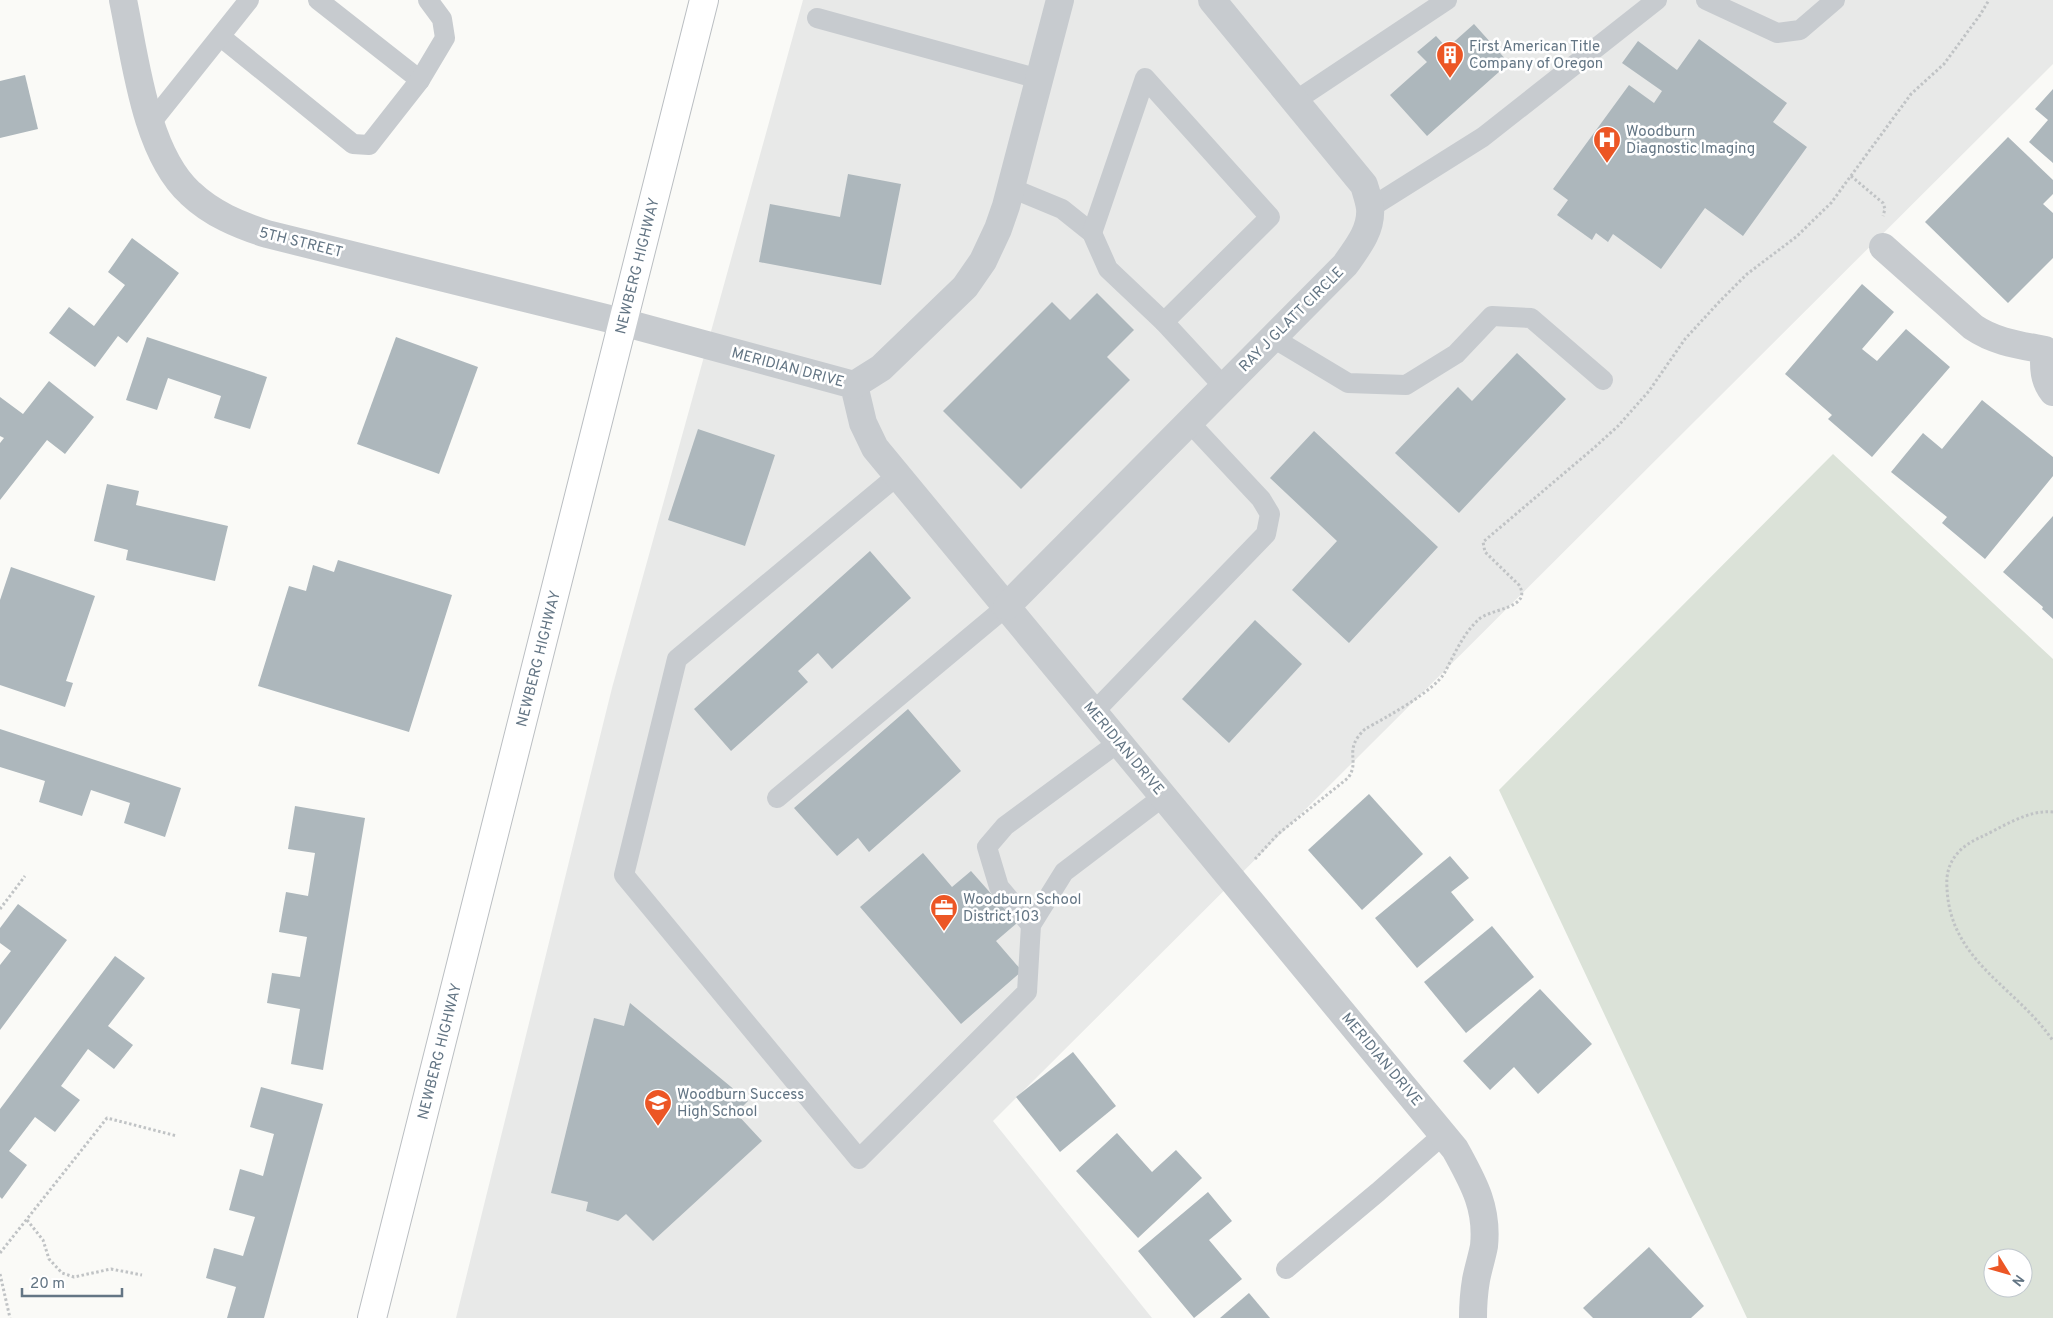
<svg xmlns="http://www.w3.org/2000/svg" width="2053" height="1318" viewBox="0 0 2053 1318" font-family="Overpass,sans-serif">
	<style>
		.built { fill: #e8e9e8 }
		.green { fill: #dbe2d8; fill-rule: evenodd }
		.building { fill: #adb7bc }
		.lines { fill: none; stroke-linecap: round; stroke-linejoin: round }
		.primary-casing { stroke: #babec2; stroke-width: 30 }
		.path { stroke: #c0c3c5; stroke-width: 3; stroke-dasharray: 2.5 2.5; stroke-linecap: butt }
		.service { stroke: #c7cbcf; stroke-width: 20 }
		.minor { stroke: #c7cbcf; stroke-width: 28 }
		.tertiary { stroke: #c7cbcf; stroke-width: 28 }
		.primary { stroke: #fff; stroke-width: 28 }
		.labels { text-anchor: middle; stroke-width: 5; stroke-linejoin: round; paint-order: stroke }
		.poi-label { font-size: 15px; fill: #637584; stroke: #fff; text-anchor: start }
		.street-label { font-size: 15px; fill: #637584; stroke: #fff }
	</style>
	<rect width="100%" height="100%" fill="#fafaf7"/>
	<path class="built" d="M803,0h1250v64l-1060,1057 159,197h-696l156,-630z"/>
	<path class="green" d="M1833,454l220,205v659h-306l-248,-528zM1993,1258h30v30h-30z"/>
	<g class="building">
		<path d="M1474,24l35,39 -82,73 -37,-41 37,-33 -10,-10 19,-16 11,12z"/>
		<path d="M1699,39l88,64 -14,19 34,25 -64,89 -38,-28 -44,61 -48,-35 -5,8 -12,-9 -4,7 -35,-25 11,-15 -15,-11 76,-104 25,18 8,-12 -40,-28 16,-22 39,29z"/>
		<path d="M25,75l13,54 -38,9v-57z"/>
		<path d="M2053,89v74l-24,-21 19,-22 -13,-11z"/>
		<path d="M2008,137l45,43v14l-10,10 10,9v45l-45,45 -83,-81z"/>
		<path d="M848,174l53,10 -20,101 -122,-23 11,-58 70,13z"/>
		<path d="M132,238l47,35 -52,70 -9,-7 -23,31 -46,-34 20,-26 25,19 31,-41 -17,-13z"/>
		<path d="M1862,284l32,28 -32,37 15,12 29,-32 44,38 -78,90 -44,-38 4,-4 -47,-41z"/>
		<path d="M1097,293l37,37 -27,27 23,23 -109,109 -78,-78 109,-109 18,18z"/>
		<path d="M147,337l120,40 -17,52 -36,-11 7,-22 -53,-18 -11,32 -31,-10z"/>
		<path d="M396,337l82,30 -39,107 -82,-30z"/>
		<path d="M1517,353l49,46 -107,114 -64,-60 63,-66 14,14z"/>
		<path d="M49,381l45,36 -29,37 -18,-14 -47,60v-57l4,-5 -4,-2v-39l23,17z"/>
		<path d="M1982,400l71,57v19l-68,83 -43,-36 5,-6 -56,-45 32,-39 19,16z"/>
		<path d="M698,429l77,26 -30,91 -77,-26z"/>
		<path d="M1314,431l124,116 -89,96 -57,-53 45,-49 -67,-63z"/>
		<path d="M107,484l32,7 -3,14 92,21 -13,55 -89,-21 2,-10 -34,-9z"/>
		<path d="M2053,516v103l-11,-10 1,-2 -40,-35z"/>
		<path d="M870,551l41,47 -79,71 -14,-16 -20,18 10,11 -77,69 -37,-42z"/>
		<path d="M338,560l114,35 -43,137 -151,-46 31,-100 17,5 7,-26 21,7z"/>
		<path d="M11,567l84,29 -29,85 7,2 -8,24 -65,-22v-85z"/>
		<path d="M1255,620l47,44 -73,79 -47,-44z"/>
		<path d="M908,709l53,62 -92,81 -11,-14 -21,18 -43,-48z"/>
		<path d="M0,729l181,59 -16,49 -41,-14 6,-20 -39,-13 -9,26 -43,-14 6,-21 -45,-14z"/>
		<path d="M1369,794l54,60 -61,56 -54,-60z"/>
		<path d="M295,806l70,12 -42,252 -32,-6 9,-55 -33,-6 5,-30 28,4 7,-40 -28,-5 7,-40 22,4 7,-43 -27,-4z"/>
		<path d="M923,853l29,34 19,-16 46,52 -21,18 26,30 -61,53 -101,-117z"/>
		<path d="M1450,856l19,22 -18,14 23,28 -57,48 -42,-50z"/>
		<path d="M18,904l49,36 -67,90v-65l11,-14 -11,-8v-15z"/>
		<path d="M1492,926l42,51 -68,56 -42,-51z"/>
		<path d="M115,956l30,22 -37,48 25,19 -19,24 -26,-20 -27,37 19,14 -25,32 -20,-15 -26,34 18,14 -25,34 -2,-2v-88z"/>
		<path d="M1540,989l52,55 -54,50 -24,-27 -24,23 -27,-29z"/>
		<path d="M630,1003l118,98 -12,12 26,28 -109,100 -27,-27 -8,7 -32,-10 2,-9 -37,-9 43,-175 30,8z"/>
		<path d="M1073,1052l43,54 -56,46 -44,-55z"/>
		<path d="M261,1087l62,17 -59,214h-37l9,-31 -30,-9 8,-30 29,8 12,-39 -26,-7 11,-41 23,7 11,-42 -24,-7z"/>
		<path d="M1117,1133l35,39 24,-22 26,28 -64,60 -62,-67z"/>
		<path d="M1208,1192l24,29 -23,19 33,39 -48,39 -56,-67z"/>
		<path d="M1649,1247l55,59 -13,12h-98l-10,-10z"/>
		<path d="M1249,1293l21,25h-50z"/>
	</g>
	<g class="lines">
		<defs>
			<g id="primary">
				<path id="s1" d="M372,1318l332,-1318"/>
			</g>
		</defs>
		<use href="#primary" class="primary-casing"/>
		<g class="path">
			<path d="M1851,176l32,27 2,6 -2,7"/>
			<path d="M2053,812c-25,-3 -52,16 -74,26 -22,10 -34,26 -32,50 3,74 70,99 106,153"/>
			<path d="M1255,859l23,-25 70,-56c13,-18 -6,-27 17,-49 20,-11 70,-38 80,-57 9,-17 18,-38 33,-52 12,-12 55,-11 41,-35l-34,-33 -2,-10 112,-95 23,-21 31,-35 36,-52 35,-38 27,-27 49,-37 35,-34 80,-109 33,-30 36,-49 9,-15"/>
			<path d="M0,909l25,-33"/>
			<path d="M27,1220l16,20 6,19 13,14 12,4 37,-8 31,6"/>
			<path d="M0,1253l107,-135 70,18"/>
			<path d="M0,1274l10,44"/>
		</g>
		<g class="service">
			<path d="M318,0l102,80"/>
			<path d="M1706,0l71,33 23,-3 35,-30"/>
			<path d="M817,18l222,61"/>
			<path d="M221,37l132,107 16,1 51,-65 25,-42 -3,-19 -14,-19"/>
			<path d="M1295,101l152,-101"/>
			<path d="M150,124l99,-124"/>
			<path d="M1011,188l51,21 30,24 16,36 56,53 60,65"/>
			<path d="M1370,208l113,-71 174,-137"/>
			<path d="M1092,233l53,-155 125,139 -106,105"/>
			<path d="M1273,338l75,45 58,2 50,-31 36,-38 39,2 72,62"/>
			<path d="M898,475l-221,184 -53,216 235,284 168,-167 4,-67 33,-53 100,-76"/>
			<path d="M1094,712l172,-178 4,-20 -9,-15 -72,-77"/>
			<path d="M777,798l230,-192"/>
			<path d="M1031,925l-32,-38 -12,-40 18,-21 114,-84"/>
			<path d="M1286,1269l92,-77 66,-58"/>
		</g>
		<g class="minor">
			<path d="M1883,247l90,80c22,15 46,18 72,23 -2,14 -2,30 8,42"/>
			<path d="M622,322l232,63 9,38 12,25 580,701c18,33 33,58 29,97 -2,11 -6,23 -8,34 -2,12 -3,25 -3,38"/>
			<path d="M854,385l27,-17 84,-81 18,-26 15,-32 8,-23 54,-206"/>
			<path d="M1007,606l338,-341c12,-17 27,-35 25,-57 -1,-8 -4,-16 -6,-23l-152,-185"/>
		</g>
		<path class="tertiary" d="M123,0c12,57 22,152 67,193 22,21 49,32 77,41l355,88"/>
		<use href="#primary" class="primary"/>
	</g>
	<defs>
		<symbol id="building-pin" viewBox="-11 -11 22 30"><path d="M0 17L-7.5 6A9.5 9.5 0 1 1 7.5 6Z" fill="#ec5625" stroke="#fff"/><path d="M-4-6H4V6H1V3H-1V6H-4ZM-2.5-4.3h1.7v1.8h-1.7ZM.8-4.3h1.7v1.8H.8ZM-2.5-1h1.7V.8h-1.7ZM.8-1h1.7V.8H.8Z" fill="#fff"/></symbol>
		<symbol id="hospital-pin" viewBox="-11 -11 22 30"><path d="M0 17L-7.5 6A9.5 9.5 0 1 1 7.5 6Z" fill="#ec5625" stroke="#fff"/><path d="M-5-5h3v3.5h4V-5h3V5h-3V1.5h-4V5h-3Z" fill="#fff"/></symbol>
		<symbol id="office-pin" viewBox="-11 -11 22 30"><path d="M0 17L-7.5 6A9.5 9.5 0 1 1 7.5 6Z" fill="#ec5625" stroke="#fff"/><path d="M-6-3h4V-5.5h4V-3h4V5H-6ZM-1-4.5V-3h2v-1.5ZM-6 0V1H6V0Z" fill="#fff"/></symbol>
		<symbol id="school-pin" viewBox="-11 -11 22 30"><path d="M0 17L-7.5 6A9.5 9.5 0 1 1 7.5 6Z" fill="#ec5625" stroke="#fff"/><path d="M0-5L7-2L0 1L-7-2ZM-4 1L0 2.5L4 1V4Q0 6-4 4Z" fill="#fff"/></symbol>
	</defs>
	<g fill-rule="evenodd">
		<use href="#building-pin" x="1434" y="39" width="32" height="43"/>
		<use href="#hospital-pin" x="1591" y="124" width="32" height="43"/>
		<use href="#office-pin" x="928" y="892" width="32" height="43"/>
		<use href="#school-pin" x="642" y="1087" width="32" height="43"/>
	</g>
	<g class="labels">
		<g class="poi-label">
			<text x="1469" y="51">First American Title<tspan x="1469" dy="17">Company of Oregon</tspan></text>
			<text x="1626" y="136">Woodburn<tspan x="1626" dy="17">Diagnostic Imaging</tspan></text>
			<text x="963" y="904">Woodburn School<tspan x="963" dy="17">District 103</tspan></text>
			<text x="677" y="1099">Woodburn Success<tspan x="677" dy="17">High School</tspan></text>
		</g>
		<g class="street-label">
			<text transform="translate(301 242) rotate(14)" y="5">5TH STREET</text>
			<text dy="5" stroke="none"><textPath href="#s1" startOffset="1085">NEWBERG HIGHWAY</textPath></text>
			<text transform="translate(1291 319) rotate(-45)" y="5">RAY J GLATT CIRCLE</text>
			<text transform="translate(788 367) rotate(15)" y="5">MERIDIAN DRIVE</text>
			<text dy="5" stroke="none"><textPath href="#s1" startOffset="680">NEWBERG HIGHWAY</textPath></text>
			<text transform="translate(1124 748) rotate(50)" y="5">MERIDIAN DRIVE</text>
			<text dy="5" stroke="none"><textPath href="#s1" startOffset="275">NEWBERG HIGHWAY</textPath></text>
			<text transform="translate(1382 1059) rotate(50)" y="5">MERIDIAN DRIVE</text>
		</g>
	</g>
	<g transform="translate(2008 1273) rotate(127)"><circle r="24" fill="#ffffff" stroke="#c1c8ce"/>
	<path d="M0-4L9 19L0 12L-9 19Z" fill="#ec5625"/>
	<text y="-8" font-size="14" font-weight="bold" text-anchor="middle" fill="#637584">N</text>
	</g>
	<path d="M22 1288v8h100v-8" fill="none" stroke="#637584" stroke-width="2.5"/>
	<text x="30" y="1288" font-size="15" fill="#637584" stroke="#ffffff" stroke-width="4" paint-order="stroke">20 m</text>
</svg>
